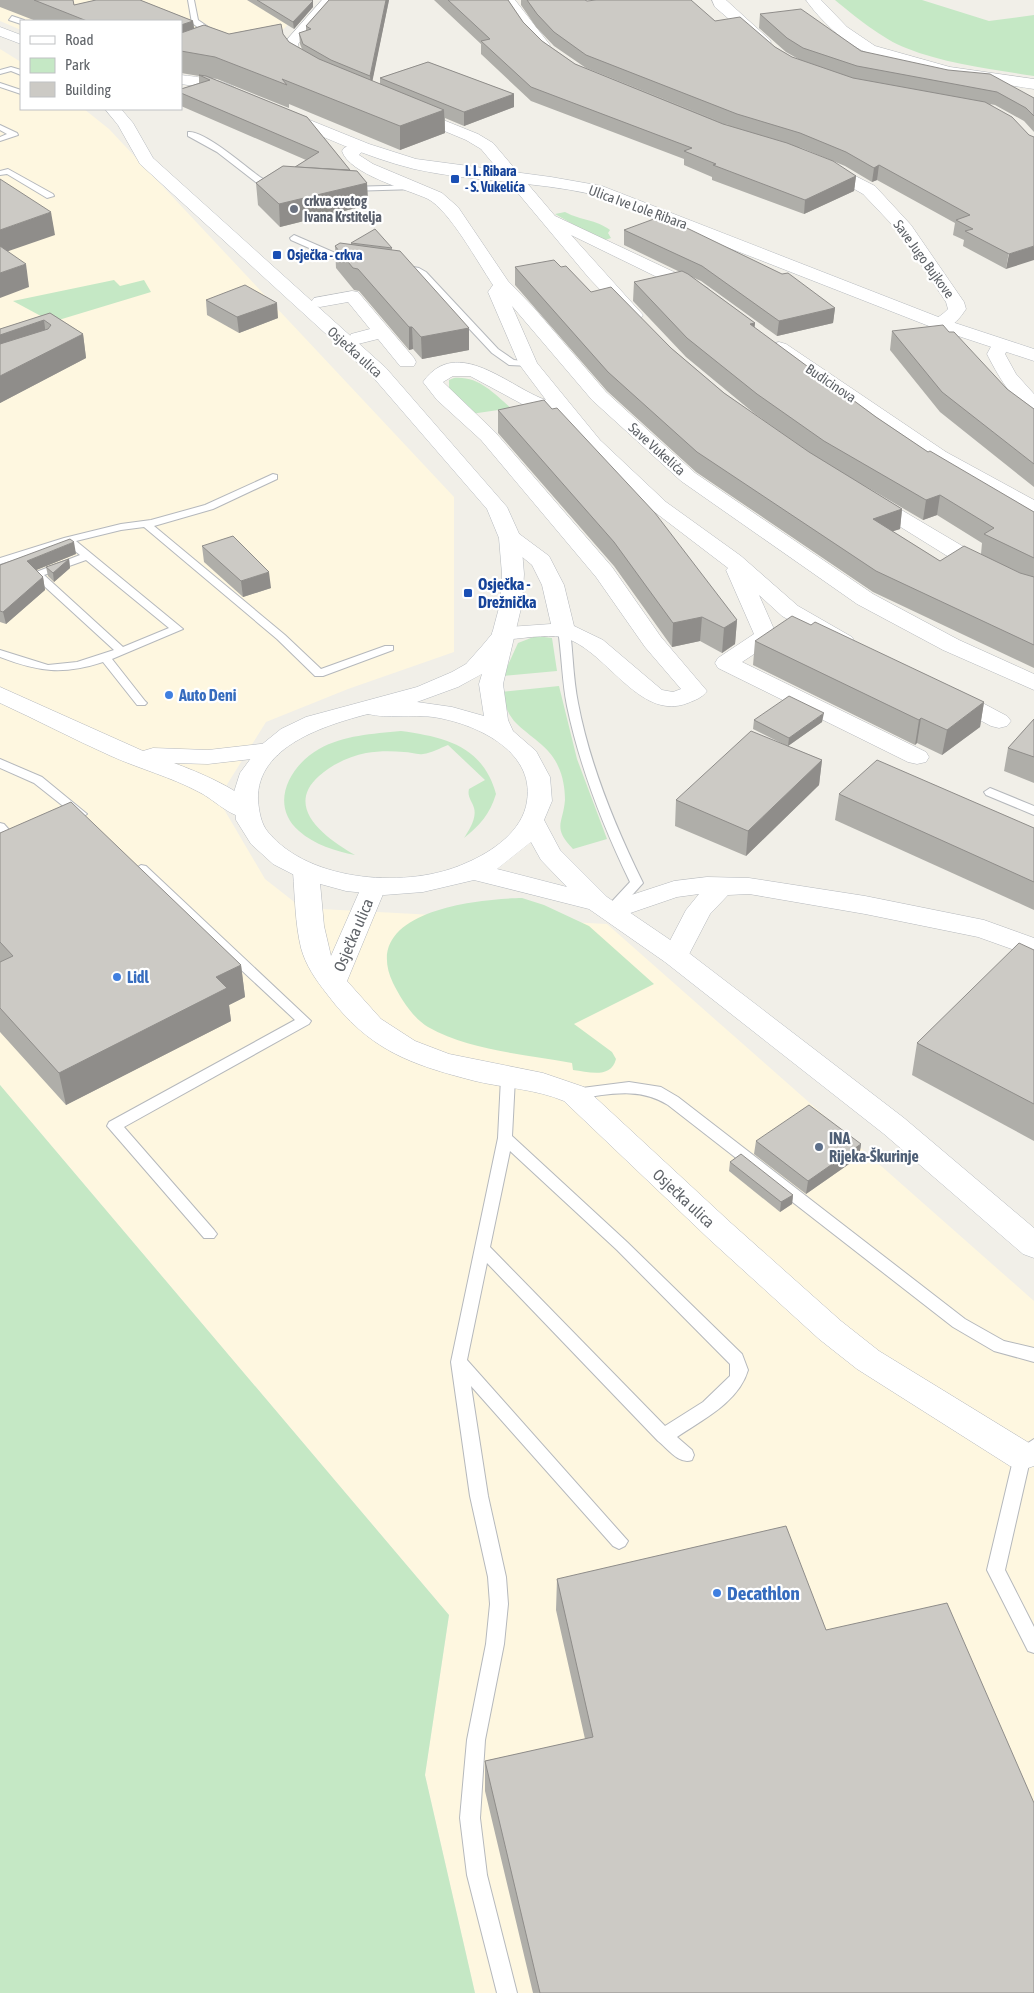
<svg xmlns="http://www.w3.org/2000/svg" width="1034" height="1993" viewBox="0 0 1034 1993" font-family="'Asap Condensed',sans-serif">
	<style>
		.commercial { fill: #fef7e0 }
		.green { fill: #c5e8c5 }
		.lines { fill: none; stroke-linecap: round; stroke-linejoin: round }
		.lane-casing { stroke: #b5b8bc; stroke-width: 2 }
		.street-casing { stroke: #b5b8bc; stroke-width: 1 }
		.secondary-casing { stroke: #b6babf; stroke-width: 1 }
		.lane { fill: #fff; fill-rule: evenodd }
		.street { fill: #fff; fill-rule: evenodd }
		.secondary { fill: #fff; fill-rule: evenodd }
		.wall { fill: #afaea9; fill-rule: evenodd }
		.shaded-wall { fill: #8f8d8a }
		.building { fill: #cccac5; stroke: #8f8d8a }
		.transit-dot { fill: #1a4fb4; stroke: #fff; stroke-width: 2 }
		.worship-dot { fill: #6b7280; stroke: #fff; stroke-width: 2 }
		.shop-dot { fill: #3f7fe0; stroke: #fff; stroke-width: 2 }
		.service-dot { fill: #5c6f8a; stroke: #fff; stroke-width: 2 }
		.labels { text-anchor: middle; stroke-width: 4.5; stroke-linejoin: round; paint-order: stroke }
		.far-transit-label { font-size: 14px; font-weight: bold; fill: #164399; stroke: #fff; text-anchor: start }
		.far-worship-label { font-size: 14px; font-weight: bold; fill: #5b616d; stroke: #fff; text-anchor: start }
		.far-street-label { font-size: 14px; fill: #5f6368; stroke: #fff }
		.transit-label { font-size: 16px; font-weight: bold; fill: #164399; stroke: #fff; text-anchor: start }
		.shop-label { font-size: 16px; font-weight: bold; fill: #366cbe; stroke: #fff; text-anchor: start }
		.street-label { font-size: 16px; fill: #5f6368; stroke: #fff }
		.service-label { font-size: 16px; font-weight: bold; fill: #4e5e75; stroke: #fff; text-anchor: start }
		.near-shop-label { font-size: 19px; font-weight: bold; fill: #366cbe; stroke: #fff; text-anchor: start }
	</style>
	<rect width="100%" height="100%" fill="#f1efe8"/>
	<g class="commercial">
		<path d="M0,0h312l-46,47 -75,13 -10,-39h-160v9l-21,-9z"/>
		<path d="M0,49l21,13v47h63l25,20 345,368v155l-106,37 -82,33 -48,77 47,80 37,29 305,16 427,377v692h-559l-50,-218 24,-160 -449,-530z"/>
	</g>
	<g class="green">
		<path d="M835,0h87l67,21 45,-6v61c-43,-7 -88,-12 -128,-28 -22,-8 -53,-33 -71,-48z"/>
		<path d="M565,212c17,9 30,7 45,18l-2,3 3,5 -9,3 -47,-27z"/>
		<path d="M114,280l6,6 24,-6 7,12 -99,30 -39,-21z"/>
		<path d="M454,378c25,-2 39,15 57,30l-40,6 -22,-24v-10z"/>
		<path d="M536,636l16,2 5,33 -54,5 15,-33z"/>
		<path d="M559,686l18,73 30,80 -34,10c-21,-22 -10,-25 -8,-49 0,-11 -2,-24 -7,-34 -8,-19 -28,-29 -42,-43 -8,-8 -12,-20 -15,-31z"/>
		<path d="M401,731c44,6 82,15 95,63 -6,20 -16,31 -32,44 5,-8 13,-20 10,-30 -2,-7 -7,-11 -5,-19l16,-9 -37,-35c-8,3 -16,8 -25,9 -6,1 -13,-2 -19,-2 -12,-1 -26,-1 -38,1 -16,3 -35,12 -47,23 -36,32 8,63 36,79 -20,-4 -40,-10 -56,-24 -30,-26 -10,-65 20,-82 25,-14 53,-15 82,-18z"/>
		<path d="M522,898l22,7 45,21 65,58 -80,40 38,28 4,7c-5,20 -27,13 -43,11l-1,-7c-48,-9 -101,-12 -144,-36 -15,-9 -27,-28 -35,-44 -34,-72 83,-84 129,-85z"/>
		<path d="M0,1085l449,530 -24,160 50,218h-475z"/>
	</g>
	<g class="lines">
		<defs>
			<g id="lane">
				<path d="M188,0h6l4,20 22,15v4h-6l-22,-16z"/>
				<path d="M12,16l12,4v1h-3v3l-12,-4z"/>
				<path d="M11,67l10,3v5l-10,-4 -11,3v-4z"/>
				<path d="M0,83l21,7v4l-21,-7z"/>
				<path d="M0,125l17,8 1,2 -18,6v-4l7,-3 -7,-4z"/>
				<path d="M188,132c16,-2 58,35 72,45 6,5 15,4 21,8l-4,2 -20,-4 -40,-31 -29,-16z"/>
				<path d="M8,169l45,25 1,2 -7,2 -40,-24 -7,1v-4z"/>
				<path d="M419,185v4h-3l-67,2 -4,-2 4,-2z"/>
				<path d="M294,235l62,27 1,2 -7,2 -59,-26 -1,-2z"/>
				<path d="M401,265l18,3 7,4 72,77 16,11 17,2v4l-22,-1 -17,-12 -72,-77 -6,-4 -16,-2v-4z"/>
				<path d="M273,474l4,1v4l-64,30 -59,17 131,109 36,34 64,-23h8v4l-70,26h-8l-38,-37 -133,-112 -23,3 -45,11 107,88 -71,30 33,42 2,2 -2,2h-8l-34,-43c-40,13 -64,10 -103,-5v-7l48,15 29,-3 37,-12 -83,-76 49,-19 -14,-11 -66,20v-6l64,-20 57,-14 30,-4 54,-15zM86,560l83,68 -46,19 -79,-72z"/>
				<path d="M564,627l6,3c3,24 3,48 8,73 12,63 37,123 65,180l-27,30 -5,1 -7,-4 26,-28c-27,-56 -50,-114 -63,-176 -5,-25 -5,-51 -9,-76z"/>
				<path d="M0,759l42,18 45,37 -6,4 -4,-1 -43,-34 -34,-15z"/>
				<path d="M990,788l44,18v9l-48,-20 -2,-3z"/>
				<path d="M0,823l4,1 14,16 -18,9v-9l4,-1 -4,-4z"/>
				<path d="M141,865l5,1 165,155 -2,3 -185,103 90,103 3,4 -3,4h-10l-97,-112 2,-4 186,-102 -159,-148 -1,-3z"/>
				<path d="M508,1073l7,5 -3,58 115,106 115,112 6,16c-9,32 -46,50 -71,67l15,13 2,5 -2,5c-13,5 -24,-11 -34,-19l-171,-178 -20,97 161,181 -3,5 -6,3 -6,-3 -142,-160 17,110 18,81 2,27 -4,40 -19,96 -5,78 7,57 30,118h-20l-30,-118 -7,-57 7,-78 19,-96 4,-40 -2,-27 -18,-81 -19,-134 47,-224 3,-60zM510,1151l107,99 113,114v12l-27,26 -38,24 -175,-179z"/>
				<path d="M629,1082l32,5 17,10 287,222 39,22 30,7v14l-40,-11 -41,-24 -285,-222c-31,-19 -60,-10 -94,-6l-5,-1 -2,-4 2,-4 5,-1z"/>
				<path d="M1034,1439v17l-4,4 -25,110 29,57v26l-6,-2 -41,-81 27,-114 2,-5z"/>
			</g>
			<g id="street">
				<path d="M322,0h15l-39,44 2,10 19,15 -7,4 -24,-14 -4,-16z"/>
				<path d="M501,0h14l35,45 -2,3h-10z"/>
				<path d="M712,0h14l43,39 2,3 -2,3h-10l-44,-38z"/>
				<path d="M806,0h15l26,27 28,19 75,21 84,12v10c-55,-9 -116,-14 -168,-37 -22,-9 -46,-32 -60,-52z"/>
				<path d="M411,107l67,27 15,9 62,73 153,72 3,4 -3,4h-12l-125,-61 72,80 -3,4h-12l-39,-41 -108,-129 -15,-9 -60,-25 -3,-3 3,-3z"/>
				<path d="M359,141l8,5 -8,9 14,9 69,29 16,14 50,74 26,27 72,84 89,81 178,121 86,46 75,34v16l-91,-40 -86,-46 -176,-123 -89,-81 -80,-94 25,57 63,77 66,62 75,54 57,50 54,31 3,5 -3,5 -8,2 -8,-2 -54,-31 -23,-21 18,41 -3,5 -32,21 184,90 3,5 -3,5 -9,2 -9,-2 -190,-94 -3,-5 3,-5 36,-24 -28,-64 2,-2 -76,-58 -66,-62 -30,-35 -34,-9 -52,-28h-17l-10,6 52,50 117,135 49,70 46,54c-5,7 -12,9 -19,12 -50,20 -83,-57 -127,-66 -13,-3 -44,2 -58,3l-8,-2 -3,-5 3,-5 56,-4 -9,-39 -10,-20 -33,-27 3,-5 8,-1 8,1 31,23 15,29 10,41 29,14 59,50 11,2 8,-3 -36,-42 -49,-70 -115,-137 -44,-40 -14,-18c34,-48 87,6 123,18l-27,-36 -31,-72 5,-7c-15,-22 -43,-74 -65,-86 -22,-10 -79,-25 -86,-48l2,-3z"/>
				<path d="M822,159l53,27 36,39 53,77 2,7c-8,12 -17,23 -32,19l-3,-4c4,-6 12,-9 17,-15l-2,-7 -47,-70 -36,-38 -47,-27 -2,-3 2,-3z"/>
				<path d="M352,291l6,1 56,66 2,4 -2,4h-14l-22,-27 -20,5 -7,-2 -2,-4 2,-4 19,-5 -22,-27 -28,5 -6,-1 -3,-4 3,-4z"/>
				<path d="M1001,339l7,2 2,4 -5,9 11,20 18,20v18c-19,-5 -39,-42 -47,-58l7,-13z"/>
				<path d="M779,342l7,2 160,108 88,48v14l-7,-2 -95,-52 -160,-108 -2,-4 2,-4z"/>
				<path d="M869,493l7,2 105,62 53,25v15l-69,-30 -103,-64 -3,-4 3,-4z"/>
				<path d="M0,687l143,64 10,-3 55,2 61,-7 9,2 3,5 -3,5 -9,2 -61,7 -34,-1c24,9 71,28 85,49l-3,5c-21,6 -39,-16 -57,-25 -28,-15 -59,-23 -88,-36 -38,-17 -74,-36 -111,-53z"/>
				<path d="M950,688l8,2 49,26 4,5 -4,5 -8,2 -8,-2 -49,-26 -4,-5 4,-5z"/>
				<path d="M306,864l9,2 4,6 5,54 7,30 33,-75 9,-2 9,2 4,6 -39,94 34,38 34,22 34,13 94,19 41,14 147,136 110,98 38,30 155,95v20l-12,4 -12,-4 -153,-97 -38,-30 -110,-100 -145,-138c-28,-12 -60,-13 -89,-20 -66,-17 -106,-31 -148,-87 -11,-14 -21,-28 -26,-46 -6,-25 -6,-51 -8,-76l4,-6z"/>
				<path d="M707,877l42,1 116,18 119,24 50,18v19l-56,-20 -113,-23 -116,-20 -21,1 -18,19 -25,48 -10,3 -10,-3 -3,-6 24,-46 13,-16 -22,3 -67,23 -9,-3 -4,-6 4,-6 73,-24z"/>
			</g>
			<g id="secondary">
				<path d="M0,27l21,8v9l-21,-8z"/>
				<path d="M181,75c16,2 50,5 60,18l-8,5 -25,-10 -27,-4z"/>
				<path d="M280,108l89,36 47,15 135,18 51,9 344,134 88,29v12l-100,-33 -343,-134c-58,-13 -119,-12 -177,-25 -49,-12 -94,-34 -139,-53l-3,-3z"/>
				<path d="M105,109h16l12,14 20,35 233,210 121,139 14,31 3,36 -2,30 -19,80 5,36 5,11 23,20 14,26 2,24 -8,19 16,30 47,47 78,53 219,168 130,110v30l-11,-4 -139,-120 -219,-172 -76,-53 -115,-29 -51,12 -39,3 -38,-4 -44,-12 -29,-15 -22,-20 -15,-24 -2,-28 6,-19 20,-27 21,-17 25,-12 111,-30 35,-15 14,-8 16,-18 10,-12 8,-30 2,-30 -3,-36 -12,-29 -115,-133 -232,-212 -22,-39zM482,674l-3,10 5,32 -32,-9 -35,-5 41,-15zM368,714c20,5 44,0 65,3 41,6 102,33 94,84 -4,30 -35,51 -61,62 -56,26 -156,20 -198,-31 -7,-8 -9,-21 -10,-32 -2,-54 68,-75 110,-86zM531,842l10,18 26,27 -70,-18z"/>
			</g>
		</defs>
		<use href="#lane" class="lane-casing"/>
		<use href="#street" class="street-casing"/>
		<use href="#secondary" class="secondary-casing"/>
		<use href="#lane" class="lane"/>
		<use href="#street" class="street"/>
		<use href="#secondary" class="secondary"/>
	</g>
	<g class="wall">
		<path d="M0,0h73l1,5 22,-5h44l53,21 1,7 10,-3 25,9 52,-10 2,10 6,8 13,7 -2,-5 -1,-11 7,-2v-5l23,-26h60l-17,81 8,3v-6l48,-16 86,32v13l-50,19 -19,-8v15l-45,17 -111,-46v4l-72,-29 -6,-1 96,39 43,53 7,1 10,12 1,22 -88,22 -22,-22 -2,-22 27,-17 12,1 11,-7 -125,-54v-17l18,-6v-7l-18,-3v-52h-145l-36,-14z"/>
		<path d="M247,0h65l1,1v6l-19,22z"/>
		<path d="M434,0h74l15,22 19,19 33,23 153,61 -142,-57 -32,-22 -18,-19 -15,-22v-5h64l2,1 128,20 60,26 17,10 8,3 -14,-8 -27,-24 1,-14 101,37 173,47v34l-10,-11 -29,-16 -5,-1 39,31 -23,134 -43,-23 1,-6 -11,-5 2,-12 -78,-43 -5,2 -27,-16 -46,-19 57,29 -2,15 -50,23 -92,-34v-3l-28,-12v-6l-153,-58 -50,-47v-10z"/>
		<path d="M624,230l211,78 -2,15 -56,13 -76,-55 -9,-4 63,46 -1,5 122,89 52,35 106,60v156l-161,-76 -177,-120 -89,-81 -92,-106v-18h46l30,25 80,56 53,45 91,63 -60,-42 -69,-57 -53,-56 1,-19 46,-10 -56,-27zM860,483l63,37 14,-5 45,28 -1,11 -41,7 -48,-30 8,-2 2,-20z"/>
		<path d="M351,243l41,5v2l77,78v22l-47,9 -9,-10 -4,1 -50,-59 -5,-1 -18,-22 -1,-22 16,-2z"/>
		<path d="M206,300l72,18 -39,15 -32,-18z"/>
		<path d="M50,313l33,21 3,24 -86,45v-74z"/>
		<path d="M892,331l57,1 58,57 27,20v78l-94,-75 -50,-62z"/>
		<path d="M498,410l239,210 -2,24 -13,9 -22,-12 -28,6 -58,-81 -116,-133z"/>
		<path d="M202,546l69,42 -28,9 -39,-35z"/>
		<path d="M76,554l-40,16 7,7 2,13 -39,34 -6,-2v-57z"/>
		<path d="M69,559l1,9 -16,14 -6,-6 -2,-9z"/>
		<path d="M755,641l229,61 -4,25 -38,28 -25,-12 -2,2 -162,-80z"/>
		<path d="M1034,719v64l-30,-12 4,-23z"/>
		<path d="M754,720l68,2 -34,24 34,14 -3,25 -73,71 -71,-30 1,-26 111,-54 -34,-17z"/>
		<path d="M839,794l195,34v82l-199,-90z"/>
		<path d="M0,833l241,132 4,32 -16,8 2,16 -165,84 -66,-73z"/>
		<path d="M1034,950v191l-122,-66 5,-32z"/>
		<path d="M756,1141l105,3 -2,13 -53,37 -52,-40z"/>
		<path d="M730,1162l63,33 -1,9 -12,8 -51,-41z"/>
		<path d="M557,1579l269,51 208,363h-501l-48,-202v-30l100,-22 -29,-129z"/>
	</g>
	<g class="shaded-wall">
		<path d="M386,0h3l-18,88 -1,-12z"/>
		<path d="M313,1v6l-19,22 -1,-7z"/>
		<path d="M193,21l3,22 -15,5v-23z"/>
		<path d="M514,94v13l-50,19v-14z"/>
		<path d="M444,110l1,23 -45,17v-24z"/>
		<path d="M879,165l-2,15 -5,2 2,-14z"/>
		<path d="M856,176l-2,15 -50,23 1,-14z"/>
		<path d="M367,183l1,22 -88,22 -1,-23z"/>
		<path d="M51,212l4,23 -55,19v-24z"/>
		<path d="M1034,246v14l-28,9 3,-15z"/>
		<path d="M26,264l3,23 -29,11v-25z"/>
		<path d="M277,303l1,15 -39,15 -2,-16z"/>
		<path d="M835,308l-2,15 -56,13 2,-15z"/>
		<path d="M44,320l3,24 -47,16v-25z"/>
		<path d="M755,323l-2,19 -3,-18z"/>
		<path d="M409,327h3l1,22 -4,1z"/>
		<path d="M469,328v22l-47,9 -1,-22z"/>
		<path d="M83,334l3,24 -86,45v-27z"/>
		<path d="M940,495l-3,20 -14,5 3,-20z"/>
		<path d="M902,509l-2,20 -30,10 3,-20z"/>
		<path d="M74,542l2,12 -47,19 -2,-12z"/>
		<path d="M69,559l1,9 -16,14 -1,-9z"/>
		<path d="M269,572l2,16 -28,9 -2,-16z"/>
		<path d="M43,577l2,13 -39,34 -3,-12z"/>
		<path d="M702,617l-2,24 -28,6 1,-24z"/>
		<path d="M737,620l-2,24 -13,9 2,-25z"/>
		<path d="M984,702l-4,25 -38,28 5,-25z"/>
		<path d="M824,713l-2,9 -34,24 1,-8z"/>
		<path d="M921,718l-4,25 -2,2 4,-25z"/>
		<path d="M822,760l-3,25 -73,71 2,-25z"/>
		<path d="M241,965l4,32 -16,8 2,16 -165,84 -7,-32 157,-96z"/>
		<path d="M861,1144l-2,13 -53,37 2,-13z"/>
		<path d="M793,1195l-1,9 -12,8 1,-10z"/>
	</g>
	<g class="building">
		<path d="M34,0h39l1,5 22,-5h44l53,21 -12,4v-4h-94z"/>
		<path d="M257,0h55l1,1 -20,21z"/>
		<path d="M329,0h57l-16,76 -39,-16 -28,-16 -4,-11 12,-4 -5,-3z"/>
		<path d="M448,0h60l15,22 19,19 33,23 148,60 64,19 46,18 23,15 -51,24 -92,-35 3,-1 -32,-13 8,-3 -161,-61 -50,-46 9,-2z"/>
		<path d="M527,0h58l2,1 9,-1h95l24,21 25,-4 35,30 17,10 61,21 132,24 27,15 17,18 5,2v109l-25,8 -44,-23 8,-2 -17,-9 14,-5 -91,-50 -5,3 -28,-16 -46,-19 -63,-19 -151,-59 -32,-23 -17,-18z"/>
		<path d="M801,9l60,42 87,19 42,4 44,24v18l-8,-8 -29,-16 -140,-26 -54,-18 -16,-10 -27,-24z"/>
		<path d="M281,24l2,10 6,8 30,17 125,51 -44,16 -118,-47 5,6 -72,-28 -34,-6v-18l23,-8 25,9z"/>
		<path d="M428,62l86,32 -50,18 -84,-34z"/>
		<path d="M199,75l7,1 101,41 43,53 -55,-3 24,-15 -138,-59v-4l29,-9z"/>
		<path d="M283,166l74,5 10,12 -88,21 -23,-21z"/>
		<path d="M0,179l51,33 -51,18z"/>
		<path d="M662,216l120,58 6,-1 47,35 -56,13 -77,-55 -78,-36z"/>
		<path d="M375,229l17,19 -41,-5z"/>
		<path d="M340,243l60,8 69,77 -48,9 -9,-10h-3l-51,-58 -5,-1 -18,-22z"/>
		<path d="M0,246l26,18 -26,9z"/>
		<path d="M554,260l7,7 5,-1 25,26 20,-5 60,61 53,45 85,59 93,57 -29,10 67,42 24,-15 56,27 14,4v68l-158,-74 -179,-119 -89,-80 -93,-105z"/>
		<path d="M682,271l6,3 67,49 -5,1 126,93 52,35 2,-1 104,61v46l-50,-24 10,-6 -54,-33 -14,5 -102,-59 -67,-47 -70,-56 -53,-56z"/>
		<path d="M245,285l32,18 -40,14 -31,-17z"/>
		<path d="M50,313l33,21 -83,42v-32l48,-15 3,-4 -7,-5 -44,15v-6z"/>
		<path d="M943,325l6,7h5l53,57 27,20v55l-92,-72 -50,-61z"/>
		<path d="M544,400l8,9 5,-1 98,105 82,107 -13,8 -22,-11 -29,6 -59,-81 -116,-132z"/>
		<path d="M233,536l36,36 -28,9 -39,-35z"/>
		<path d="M70,539l4,3 -47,19 16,16 -40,35 -3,-1v-46z"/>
		<path d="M69,559l-16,14 -7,-6z"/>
		<path d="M792,616l19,9 4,-3 169,80 -37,28 -26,-12 -2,2 -164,-79z"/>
		<path d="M789,696l35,17 -35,25 -35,-18z"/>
		<path d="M1034,719v38l-26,-9z"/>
		<path d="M751,731l71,29 -74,71 -72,-31z"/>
		<path d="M877,760l157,68v54l-195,-88z"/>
		<path d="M71,802l170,163 -25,12 11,11 -168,85 -59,-65v-46l13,-6 -13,-14v-109z"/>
		<path d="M1019,943l15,7v154l-117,-61z"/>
		<path d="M809,1105l52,39 -53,37 -52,-40z"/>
		<path d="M741,1154l52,41 -12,7 -51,-40z"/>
		<path d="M786,1526l40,104 121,-27 87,200v190h-494l-55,-232 108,-24 -36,-158z"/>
	</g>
	<g class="transit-dot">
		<rect x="450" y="174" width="10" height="10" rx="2.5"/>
		<rect x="272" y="250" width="10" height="10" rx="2.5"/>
		<rect x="463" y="588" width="10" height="10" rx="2.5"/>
	</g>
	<circle class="worship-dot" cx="294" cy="209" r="5"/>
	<g class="shop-dot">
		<circle cx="169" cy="695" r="5"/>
		<circle cx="117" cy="977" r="5"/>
		<circle cx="717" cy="1593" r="5"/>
	</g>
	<circle class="service-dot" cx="819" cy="1147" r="5"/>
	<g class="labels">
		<g class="far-transit-label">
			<text x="465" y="176">I. L. Ribara<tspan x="465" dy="16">- S. Vukelića</tspan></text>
			<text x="287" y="260">Osječka - crkva</text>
		</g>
		<g class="far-worship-label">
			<text x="304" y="206">crkva svetog<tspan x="304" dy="16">Ivana Krstitelja</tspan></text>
		</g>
		<g class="far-street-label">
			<text transform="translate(638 207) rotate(20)" y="5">Ulica Ive Lole Ribara</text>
			<text transform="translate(924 259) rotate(54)" y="5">Save Jugo Bujkove</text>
			<text transform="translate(355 352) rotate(42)" y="5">Osječka ulica</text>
			<text transform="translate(831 383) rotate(34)" y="5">Budicinova</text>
			<text transform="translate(657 449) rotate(42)" y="5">Save Vukelića</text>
		</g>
		<g class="transit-label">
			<text x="478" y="590">Osječka -<tspan x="478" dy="18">Drežnička</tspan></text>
		</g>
		<g class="shop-label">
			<text x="179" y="701">Auto Deni</text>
			<text x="127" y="983">Lidl</text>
		</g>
		<g class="street-label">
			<text transform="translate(353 935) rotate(-67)" y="6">Osječka ulica</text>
			<text transform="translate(684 1198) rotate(43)" y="6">Osječka ulica</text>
		</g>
		<g class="service-label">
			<text x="829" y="1144">INA<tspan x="829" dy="18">Rijeka-Škurinje</tspan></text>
		</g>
		<g class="near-shop-label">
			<text x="727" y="1600">Decathlon</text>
		</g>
	</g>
	<rect x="20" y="20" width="162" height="90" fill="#ffffff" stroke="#bfc1c3"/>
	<rect x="30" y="36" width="25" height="8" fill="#ffffff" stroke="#bfc1c3"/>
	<text x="65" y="45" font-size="15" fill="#5f6368">Road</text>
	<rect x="30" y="58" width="25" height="15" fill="#c5e8c5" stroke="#bfc1c3"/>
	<text x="65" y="70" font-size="15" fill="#5f6368">Park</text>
	<rect x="30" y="82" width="25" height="15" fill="#cccac5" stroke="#bfc1c3"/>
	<text x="65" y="95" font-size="15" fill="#5f6368">Building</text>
</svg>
